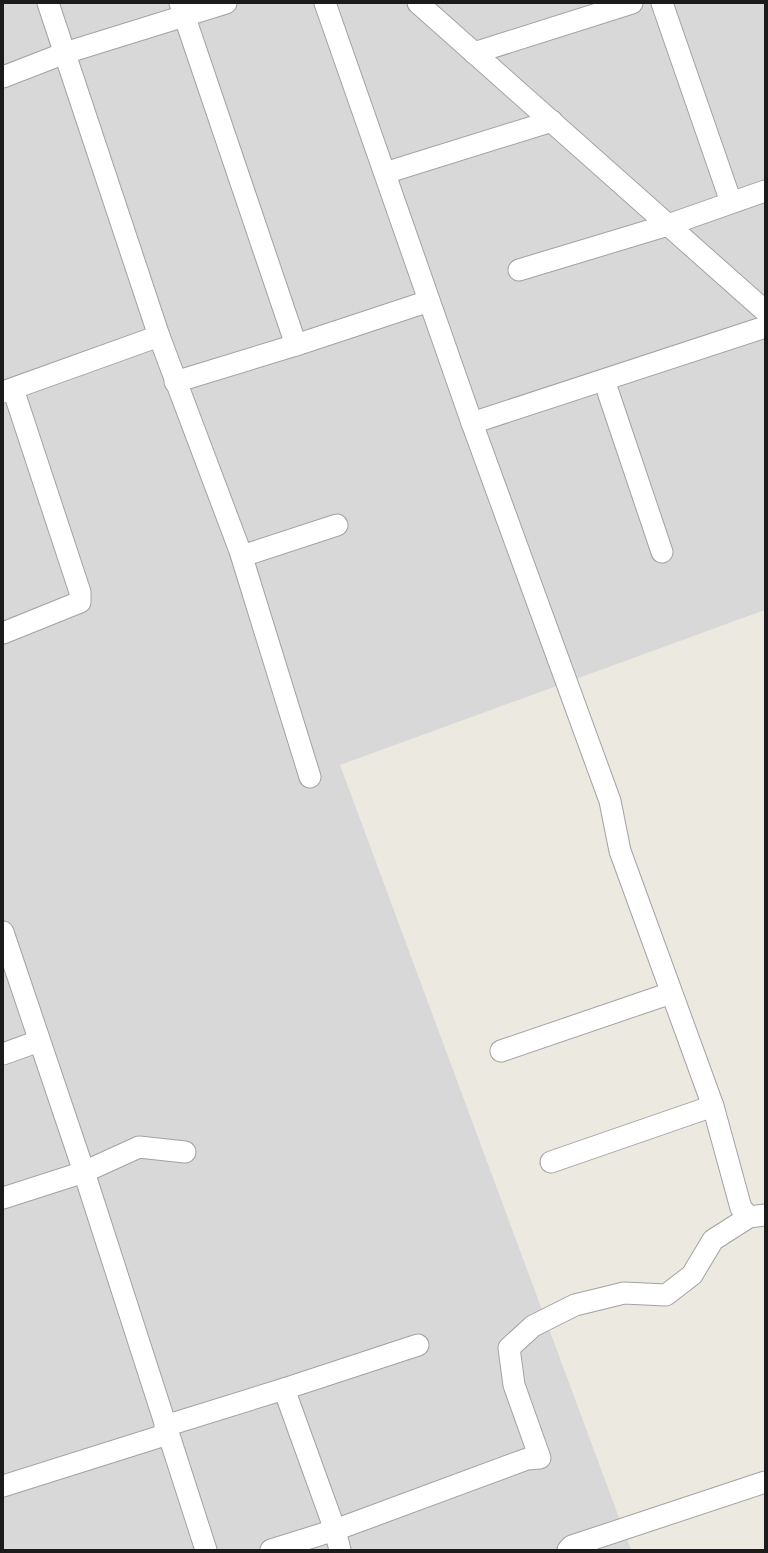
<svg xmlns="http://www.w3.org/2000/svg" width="768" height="1553" viewBox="0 0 768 1553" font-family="'Archivo Narrow',sans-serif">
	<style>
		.residential { fill: #d9d8d8 }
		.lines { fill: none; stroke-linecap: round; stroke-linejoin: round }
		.street-casing { stroke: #a2a2a2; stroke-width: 23 }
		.street { stroke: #fff; stroke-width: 21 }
	</style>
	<rect width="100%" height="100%" fill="#ece9e0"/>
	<path class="residential" d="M3,3h762v607l-425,155 291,785h-628z"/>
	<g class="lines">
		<defs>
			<g id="street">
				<path d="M48,3l111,333 81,215 70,226"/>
				<path d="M180,3l116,342"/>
				<path d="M325,3l147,420 138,378 10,50 93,255 28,102 8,9"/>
				<path d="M418,3l347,308"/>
				<path d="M662,3l69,199"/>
				<path d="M474,53l158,-50"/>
				<path d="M3,77l62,-24 161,-50"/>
				<path d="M385,173l167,-52"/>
				<path d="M519,270l149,-45 97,-34"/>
				<path d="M604,380l58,172"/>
				<path d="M175,382l121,-37 133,-44"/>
				<path d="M3,392l156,-56"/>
				<path d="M472,423l293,-96"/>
				<path d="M242,556l95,-31"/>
				<path d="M3,633l77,-31v-10l-67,-203"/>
				<path d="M3,932l81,240 122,378"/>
				<path d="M501,1051l170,-58"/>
				<path d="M3,1054l36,-13"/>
				<path d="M551,1162l162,-56"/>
				<path d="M3,1198l81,-26 55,-25 46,5"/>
				<path d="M284,1389l51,141 5,20"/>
				<path d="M165,1426l119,-37 134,-44"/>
				<path d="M3,1486l165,-52"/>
				<path d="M271,1550l64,-20 192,-71 13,-1 -26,-73 -5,-37 24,-22 42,-21 49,-12 42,2 26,-20 21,-35 36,-23 16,-2"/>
				<path d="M568,1550l4,-4 193,-64"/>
			</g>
		</defs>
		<use href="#street" class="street-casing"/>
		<use href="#street" class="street"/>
	</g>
	<rect width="768" height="1553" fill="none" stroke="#1b1b1b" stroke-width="8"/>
</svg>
